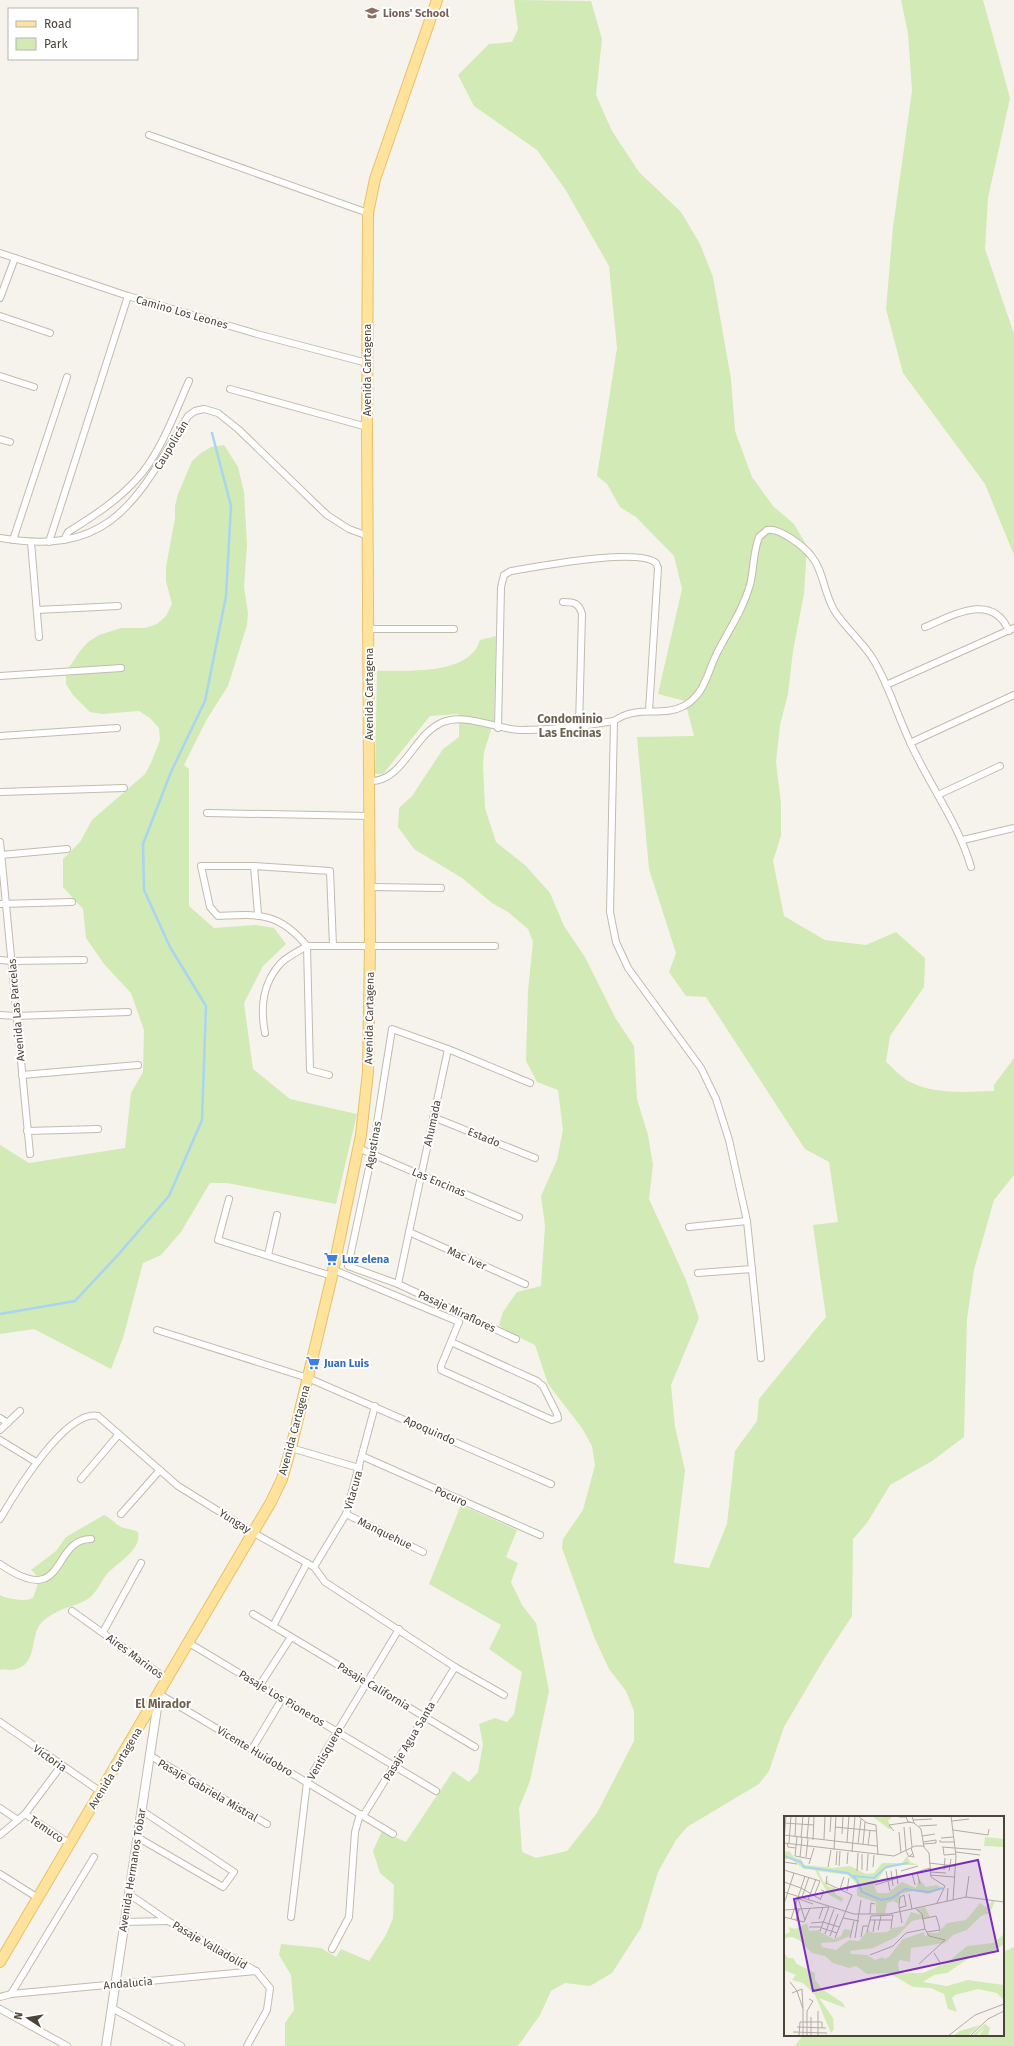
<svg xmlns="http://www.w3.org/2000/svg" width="1014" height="2046" viewBox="0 0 1014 2046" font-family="'Fira Sans',sans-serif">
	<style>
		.green { fill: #d2eab5 }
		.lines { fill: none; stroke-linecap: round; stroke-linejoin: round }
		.stream { stroke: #a9d4f2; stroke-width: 2.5 }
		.minor-casing { stroke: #c2bbae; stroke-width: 8 }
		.tertiary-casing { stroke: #c2bbae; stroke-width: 10 }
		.primary-casing { stroke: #e6c16a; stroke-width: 12 }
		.minor { stroke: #fff; stroke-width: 6 }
		.tertiary { stroke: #fff; stroke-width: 8 }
		.primary { stroke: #ffe39c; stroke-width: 10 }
		.labels { text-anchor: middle; stroke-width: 4; stroke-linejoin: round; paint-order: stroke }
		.education-label { font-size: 11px; font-weight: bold; fill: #785e54; stroke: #fff; text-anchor: start }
		.street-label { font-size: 11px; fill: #4b4439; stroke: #fff }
		.shop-label { font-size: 11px; font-weight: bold; fill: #366cbe; stroke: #fff; text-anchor: start }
		.neighbourhood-label { font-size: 12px; font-weight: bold; fill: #6e6250; stroke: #fff }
		.inset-river { fill: none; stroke: #a9d4f2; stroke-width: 2 }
		.inset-road { fill: none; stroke: #b2ada4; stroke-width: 1 }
		.view { fill: #7b2cbf; fill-opacity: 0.15; stroke: #7b2cbf; stroke-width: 2 }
		.inset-edge { fill: none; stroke: #4b4439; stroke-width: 2 }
	</style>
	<rect width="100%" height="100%" fill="#f6f3ec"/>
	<g class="green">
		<path d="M514,0l77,1 11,38 -6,56 16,36 27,41 42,40 19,32 13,33 18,102 4,52 17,46 21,29 21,18 13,22 -3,48 -11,57 -5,43 -8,31 -4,37 5,41v33l-8,25 11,55 41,24 41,5 30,-13 29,26 -1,29 -34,49 -4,26c7,6 14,14 22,19 26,14 58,11 86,10v-6l20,-27v117l-20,25 -20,70 -7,49 -3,118 -32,24 -42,24 -23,38 -14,16 -1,77 -28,43 -40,68 -15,44 -10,13 -72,43 -11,13 -18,32 -17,56 -29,45 -22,13 -25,-3 -14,8 -11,24 -22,31h-233v-23l9,-13 -3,-35 -12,-20 2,-11 40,4 15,9 5,-8 28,12 17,-26 7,-17 1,-33 -14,-12 -7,-22 9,-20 24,11 47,-71 16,11 9,-10 5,-28 -4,-20 16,-6 12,4 7,-8 8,-42 -33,-23 12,-24 -72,-41 32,-79 56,25 -11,27 12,6 -7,19 11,23 14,18 13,68 -19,90 -11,27 3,44 14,6 31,-7 30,-38 37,-72v-30l-8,-20 -17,-22 -14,-30 -33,-91 1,-9 20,-29 12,-45 -3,-19 -10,-18 -34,-44 -13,-39 -29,-14 -7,-6 4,-13 14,-20 24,-6 4,-60 -4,-30 16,-36 6,-30 -5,-40 -21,-8 -11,-21 2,-70 5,-49 -5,-13 -20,-17 -16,-9 -30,-25 -48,-29 -16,-22 1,-19 13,-12 31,-47 16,-12v-23l-29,2 -47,58h-8l2,-103c30,-1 93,5 103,-31l16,-4 -2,85 -10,31 -1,12 2,44 11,34 30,24 24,27 14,33 21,31 31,62 18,27 3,53 11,36 5,30 -4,34 37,81 13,38 -28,67 4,42 10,43 -11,93 35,5 18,-44 8,-73 22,-30 2,-22 67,-82 -13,-92 25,-3 -9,-60 -24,-13 -99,-152 -20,-1 -17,-24 7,-19 -27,-84 -12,-132 57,-1 -9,-35 -27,-7 24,-105 -8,-33 -38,-39 -16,-10 -13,-23 -10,-8 20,-128 -8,-82 -44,-77 -28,-39 -63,-44 -16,-31 31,-31 23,-2 6,-13z"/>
		<path d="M901,0h82l27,98 -22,100 -3,51 29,85v221l-29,-71 -82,-111 -17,-64 7,-82 19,-136 -4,-58z"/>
		<path d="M224,445l14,22 6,25 3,53 -3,42 4,26 -1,12 -19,61 -21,33 -23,46 5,4v137l25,22 41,-3 19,3 12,16 -23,22 -19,37 9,66 37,30 67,15 -21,90 -109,-21h-17l-29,49 -20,23 -18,8 -20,75 -12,31 -77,-40 -34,5v-189l29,18 96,-15 6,-55 12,-21 1,-42 -13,-37 -27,-29 -18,-26 -3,-29 -20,-22v-28l17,-17 12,-22 53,-46 6,-11 9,-23 -1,-12 -9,-10 -11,-7 -37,3 -12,-2 -17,-17 -7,-11v-12l14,-21 8,-9 11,-7 22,-7h24l12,-4 9,-8 6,-12 -6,-23v-14l9,-49v-12l3,-12 14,-33 9,-8 10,-6z"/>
		<path d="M104,1515c7,3 11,9 17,12 6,2 11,2 17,5 4,18 -20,30 -31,42 -7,8 -10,20 -21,26 -10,6 -22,7 -33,14 -4,2 -9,6 -12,9 -12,14 -2,43 -29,47 -4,0 -8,-1 -12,0v-75c8,4 25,7 33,3 4,-11 9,-20 -2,-28l25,-19 10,-14z"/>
		<path d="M1014,1947v99h-219l8,-11h200v-83z"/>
	</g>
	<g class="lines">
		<path class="stream" d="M0,1314l75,-13 42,-45 52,-60 33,-76 4,-114 -36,-59 -26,-57 -1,-46 28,-72 34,-71 21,-105 5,-90 -19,-73"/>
		<defs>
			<g id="minor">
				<path d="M149,135l219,78"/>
				<path d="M0,253l128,43 129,38 110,29"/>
				<path d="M0,298l15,-40"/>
				<path d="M0,316l50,17"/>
				<path d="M0,376l34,11"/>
				<path d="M230,389l137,38"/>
				<path d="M0,439l10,3"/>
				<path d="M0,538c113,19 136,-38 188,-122l7,-5 9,-2 14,4 20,16 89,86 22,14 19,7"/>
				<path d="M13,540l54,-163"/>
				<path d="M64,540l4,-8c24,-15 49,-31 68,-52 24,-25 39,-68 53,-99"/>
				<path d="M31,542l8,95"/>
				<path d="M49,542l79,-246"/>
				<path d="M563,602c11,0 16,1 19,12l-3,112"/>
				<path d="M37,610l81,-4"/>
				<path d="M925,627c27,-11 67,-36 84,4"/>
				<path d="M369,629h85"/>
				<path d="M0,676l121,-8"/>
				<path d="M886,685l128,-57"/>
				<path d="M614,721c24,-17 47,-3 70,-15 21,-12 23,-33 33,-53 12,-24 25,-41 33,-68 4,-16 3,-33 9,-48l8,-7c12,-3 38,17 45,27 11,13 12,36 22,53 11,18 28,31 39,49 16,26 24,56 37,83 19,43 48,80 61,125"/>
				<path d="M498,728l3,-141 3,-12 7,-4c26,-4 127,-24 145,-8l2,5 -9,143"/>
				<path d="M0,736l117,-8"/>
				<path d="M910,743l104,-48"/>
				<path d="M369,781c34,2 44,-47 74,-59 24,-9 52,7 77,8 32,0 63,-4 94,-9l-4,191 6,30 12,26 73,100 15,31 13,41 18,81 14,137"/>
				<path d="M0,792l124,-4"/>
				<path d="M938,795l62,-29"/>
				<path d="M207,813l163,3"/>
				<path d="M963,840l51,-12"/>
				<path d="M0,842l30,312"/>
				<path d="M1,855l66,-6"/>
				<path d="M254,866l4,48"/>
				<path d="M370,887l71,1"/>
				<path d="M0,904l72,-2"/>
				<path d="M307,946l3,124 19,5"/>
				<path d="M333,946l-3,-75 -76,-5h-53l9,41 8,9c41,-2 61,-4 89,30h188"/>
				<path d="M0,960l11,1 73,-1"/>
				<path d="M0,1015l16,1 112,-4"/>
				<path d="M265,1033c-5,-25 -2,-51 16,-70 7,-7 18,-12 26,-17"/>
				<path d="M448,1049l-56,-20 -20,125 -24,112 50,18 118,55"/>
				<path d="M22,1075l116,-10"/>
				<path d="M433,1117l102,41"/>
				<path d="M27,1131l71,-2"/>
				<path d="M358,1148l161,69"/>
				<path d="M229,1199l-11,41 114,36"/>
				<path d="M689,1227l58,-6"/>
				<path d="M409,1232l116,52"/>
				<path d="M268,1255l9,-40"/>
				<path d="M334,1270l125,52 -18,44v4l111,50 6,-2 -1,-4 -14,-28 -6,-5 -86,-39"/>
				<path d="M698,1273l54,-4"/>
				<path d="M398,1284l50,-235 82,34"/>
				<path d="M157,1330l151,48 243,106"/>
				<path d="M0,1418l8,5"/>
				<path d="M0,1430l20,-19"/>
				<path d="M0,1440l36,22"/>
				<path d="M291,1448l68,20"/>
				<path d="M362,1456l178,79"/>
				<path d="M81,1479l38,-45"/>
				<path d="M121,1514l39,-44"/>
				<path d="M346,1514l77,38"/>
				<path d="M0,1519c15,-26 66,-110 98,-103l80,70 76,47 60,34 11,15 130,85 49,28"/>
				<path d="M0,1564c68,47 50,-25 91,-25"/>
				<path d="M314,1567l32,-53 29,-108"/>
				<path d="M72,1611l95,68"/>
				<path d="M253,1614l222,133"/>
				<path d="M273,1626l34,-63"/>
				<path d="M103,1632l38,-69"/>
				<path d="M189,1643l247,148"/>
				<path d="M260,1685l31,-48"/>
				<path d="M159,1694l234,140"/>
				<path d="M0,1722l101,70"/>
				<path d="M252,1749l30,-50"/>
				<path d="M149,1755l118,69"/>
				<path d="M0,1808l18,12"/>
				<path d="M25,1814l45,30"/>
				<path d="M363,1816l92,-149"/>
				<path d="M0,1835l25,-21 36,-48"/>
				<path d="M137,1837l86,50 11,-15 -93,-62"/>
				<path d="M0,1874l38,24"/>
				<path d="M129,1894l39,27 88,50 14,17 -3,22 -20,36"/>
				<path d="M291,1917l16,-135 92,-153"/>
				<path d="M124,1922l44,-1"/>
				<path d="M332,1949l17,-32 6,-85 5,-18"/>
				<path d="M11,1994l83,-137"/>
				<path d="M0,1997l11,-3 245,-23"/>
				<path d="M112,2008l69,38"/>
				<path d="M0,2009l67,37"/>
			</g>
			<path id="tertiary" d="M106,2046l53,-351"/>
			<path id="primary" d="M0,1962l271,-460 11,-23 9,-31 41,-172 29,-141 7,-63 2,-125 -3,-520 1,-214 7,-34 62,-179"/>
		</defs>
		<use href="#minor" class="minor-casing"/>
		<use href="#tertiary" class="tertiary-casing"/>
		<use href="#primary" class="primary-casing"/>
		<use href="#minor" class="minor"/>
		<use href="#tertiary" class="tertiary"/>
		<use href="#primary" class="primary"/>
	</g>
	<defs>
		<symbol id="school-bare" viewBox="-9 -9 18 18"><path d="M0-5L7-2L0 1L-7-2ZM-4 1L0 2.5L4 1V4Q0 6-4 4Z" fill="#8d6e63" stroke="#fff" stroke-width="2.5" paint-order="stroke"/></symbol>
		<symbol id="supermarket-bare" viewBox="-9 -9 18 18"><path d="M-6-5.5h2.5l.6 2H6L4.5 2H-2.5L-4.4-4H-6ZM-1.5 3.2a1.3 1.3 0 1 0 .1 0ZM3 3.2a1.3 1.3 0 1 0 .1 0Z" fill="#3f7fe0" stroke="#fff" stroke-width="2.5" paint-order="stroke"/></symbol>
	</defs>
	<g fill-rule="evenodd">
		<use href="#school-bare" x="362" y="3" width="20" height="20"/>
		<use href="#supermarket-bare" x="321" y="1249" width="20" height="20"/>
		<use href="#supermarket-bare" x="303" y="1353" width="20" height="20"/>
	</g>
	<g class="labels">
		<g class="education-label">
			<text x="383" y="17">Lions' School</text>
		</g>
		<g class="street-label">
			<text transform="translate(182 312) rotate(16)" y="4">Camino Los Leones</text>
			<text transform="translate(367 370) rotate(-90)" y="4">Avenida Cartagena</text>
			<text transform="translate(171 445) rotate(-59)" y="4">Caupolicán</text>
			<text transform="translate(369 694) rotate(-90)" y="4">Avenida Cartagena</text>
			<text transform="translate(16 1010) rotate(-95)" y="4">Avenida Las Parcelas</text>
			<text transform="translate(369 1018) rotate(-89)" y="4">Avenida Cartagena</text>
			<text transform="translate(432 1123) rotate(-78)" y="4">Ahumada</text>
			<text transform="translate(484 1137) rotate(22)" y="4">Estado</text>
			<text transform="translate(373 1145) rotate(-80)" y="4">Agustinas</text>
			<text transform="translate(439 1182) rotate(23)" y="4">Las Encinas</text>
			<text transform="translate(467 1258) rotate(24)" y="4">Mac Iver</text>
			<text transform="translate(457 1311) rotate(25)" y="4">Pasaje Miraflores</text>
			<text transform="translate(294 1430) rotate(-75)" y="4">Avenida Cartagena</text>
			<text transform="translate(430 1430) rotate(24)" y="4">Apoquindo</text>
			<text transform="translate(353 1490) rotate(-74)" y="4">Vitacura</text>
			<text transform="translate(451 1496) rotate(24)" y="4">Pocuro</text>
			<text transform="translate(235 1521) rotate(32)" y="4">Yungay</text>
			<text transform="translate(385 1533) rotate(26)" y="4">Manquehue</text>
			<text transform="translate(135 1656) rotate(36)" y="4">Aires Marinos</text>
			<text transform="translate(374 1686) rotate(31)" y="4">Pasaje California</text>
			<text transform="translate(282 1698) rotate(31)" y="4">Pasaje Los Pioneros</text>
			<text transform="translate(409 1741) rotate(-59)" y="4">Pasaje Agua Santa</text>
			<text transform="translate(255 1751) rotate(31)" y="4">Vicente Huidobro</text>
			<text transform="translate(325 1753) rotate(-60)" y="4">Ventisquero</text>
			<text transform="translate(50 1758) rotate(35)" y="4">Victoria</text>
			<text transform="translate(115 1768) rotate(-59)" y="4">Avenida Cartagena</text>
			<text transform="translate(208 1790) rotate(30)" y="4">Pasaje Gabriela Mistral</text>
			<text transform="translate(47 1829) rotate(34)" y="4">Temuco</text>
			<text transform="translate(132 1870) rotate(-81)" y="4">Avenida Hermanos Tobar</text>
			<text transform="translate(210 1945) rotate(30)" y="4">Pasaje Valladolid</text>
			<text transform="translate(128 1983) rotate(-5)" y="4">Andalucia</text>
		</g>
		<g class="shop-label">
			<text x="342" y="1263">Luz elena</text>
			<text x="324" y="1367">Juan Luis</text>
		</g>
		<g class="neighbourhood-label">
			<text x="570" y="723">Condominio<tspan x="570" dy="14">Las Encinas</tspan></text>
			<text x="163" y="1708">El Mirador</text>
		</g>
	</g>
	<g transform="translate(784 1816)">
		<rect width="220" height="220" fill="#f6f3ec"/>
		<path d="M88,0h21l-5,5 4,8h-3zM201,21l19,2v8l-20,-1zM5,35l6,7 6,1 3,6 29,3 17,-2 16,8 8,-1 8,-10h20l5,-7 3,6 8,3h-17l-16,4 -11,16 3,8h11l14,-11 14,6 3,-9 7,8 11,-2 5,4 -14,5 -15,-3 -13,3 -1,10 -6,-3 -6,2 -2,11 -9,-1v-11l-19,-6v-12l-9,-9 -30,-4 6,12 5,-3 -2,6 8,2v6l8,4 -1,4 -14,-8 -13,-24 -11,-1 -15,-11 -5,2v-8zM208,85h3l-5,12 -9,3 -14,14 -14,5 -8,8 -34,5 -1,14 -10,-2 -2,3 1,8 6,2h18l25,-11 19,-16 26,-3 11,-9v10l-4,3 -11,6 -14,1 -28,19 -13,2 -11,7 24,4 21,-6 36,5 -1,14 -6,-6 -19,-4 -23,6 -3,3 5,14 -9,-3 -4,-15 -13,-6 -18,-1 -24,-14 -22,1 -11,-8 -7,2 -16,-5 -8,-7 -13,-3 -13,-13 -7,-3 -8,1v-3l6,-3 -1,-5 6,2 12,-6 2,8 12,-1 -1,2 14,7 7,-3 3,-7 7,1 -1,6 -14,6 -15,1 1,4 14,3 13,-10 10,1 9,-11 5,3 14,-1 6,-4 11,-2 7,-14 11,3 -6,-6 9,-2 5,10 -18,4 -16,16 -23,11 -23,3 1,3 16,1 8,5 8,-3 1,2 5,-2 14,-18 21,-7 1,5 3,-4h10l9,-10 19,-3 14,-17 6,4zM0,137l4,5h5l4,6 18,9v7l7,9 21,14 2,5 -26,-10 14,20 1,11 -3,4 -16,-38 -12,-12 -11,-3 4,-5 -12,-5zM201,208l5,4 -2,8h-9l6,-9 -9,9h-4zM196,209l-12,11h-15l7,-5z" fill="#d2eab5"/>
		<path class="inset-river" d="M0,40l17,6 3,5 44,6 9,7 5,12 19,8 11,-2 13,-9 24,3 14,-4M69,60l21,2 12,-11 22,-4"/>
		<path class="inset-road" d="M74,0l9,7 9,2 2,30M128,0l2,7 7,6 3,18M167,0l5,40 -3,44M115,1h7l2,5 6,1M129,4l19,-1M168,5l17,-2M0,7l30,2M135,10l18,-1M51,11l41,4M120,11l2,23M126,11l2,20M169,14l35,5 1,-6M110,15l-5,-6 21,-3M46,16l1,-16M115,16l2,21M58,18l1,-18M0,19l93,11M138,20l13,-2M11,21l1,-21M13,21l-2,19 16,3M17,22l2,-22M157,22l13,-1M23,23l2,-23M40,23l1,-23M0,24l2,-24M29,24l1,-24M156,24v2h15M63,26l2,-26M139,26l13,-2v3M0,27l110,13 21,-10h8l6,7 2,24 14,9 -8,17M3,27l1,4 8,1M5,27l2,-27M74,28l3,-25M79,28l2,-22M139,28l13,-1M84,29l2,-14M158,31l39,3M159,31l1,8 12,-1M50,34l2,-34M122,35l3,6 4,-4M68,36l3,-36M172,36l24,3M126,40l4,1 -3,-9M16,41l2,-19M22,41l2,-18M0,46l13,2M145,47l26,3M25,48l5,-16M63,48l1,-12M52,49l1,-14M55,50l1,-15M44,51l3,-17M89,51l1,-12M112,53l2,15M0,54l36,11 -6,15M78,54v-16M160,54l1,-12M73,55l1,-18M83,55l1,-17M102,55l4,20M107,55l2,15M117,55l17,-5M165,55l2,-12M133,56l3,12M146,56l16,1M128,57l3,12M146,59l24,2M43,60l-1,7 26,12 -17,43M0,66l17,6 19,11M91,69l55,-17M56,73l4,-12M63,75l2,-13M0,76l70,22h35l77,-17 38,5M125,78l3,15M18,81l7,-20M182,81l3,-21M14,82l7,22M15,83l14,5M24,84l8,-21M36,84l4,-9 -3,-1M163,85l1,-13M0,88l10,-31M115,92l7,-2 -2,-11 -4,2 -1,9 3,17M0,94l45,-3 -9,24M86,98l1,-11 4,1M0,101l20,5 6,-14M59,102l16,3M7,103l14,-43M35,103l4,-12M138,103l14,-3 2,6 2,8 -13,2M86,104h22l-1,9M12,105l3,-12M27,107l12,-1 16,5M25,111h13M38,112l15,5M94,114l3,-14M83,116l4,-16 22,-1 -1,5M89,116l2,-12M41,118l9,-25M46,120l8,-22M77,121l2,-11h5M66,122l4,-17M71,122l6,-38M150,137l7,11M86,139l23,-9 13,-13 19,-4 -3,-15 -7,-6M135,148l26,-24 -16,-4 -4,-7M6,166l7,9 6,18v27M8,177l10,-4 1,19M34,195v25M13,211l29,1M9,216l34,1M15,220l1,-14h22v6M23,220v-25l6,-10 -4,-2M27,220v-19M164,220l27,-21 29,-11M186,220l18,-17 16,-8"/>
		<path class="view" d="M194,44l20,91 -185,40 -19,-92z"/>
		<rect width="220" height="220" class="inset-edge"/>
	</g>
	<rect x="8" y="8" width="130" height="52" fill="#ffffff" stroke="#b7b4b0"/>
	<rect x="16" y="21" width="20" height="6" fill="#ffe39c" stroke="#b7b4b0"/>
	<text x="44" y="28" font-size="12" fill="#4b4439">Road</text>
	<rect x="16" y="38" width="20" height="12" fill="#d2eab5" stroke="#b7b4b0"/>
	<text x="44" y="48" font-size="12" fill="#4b4439">Park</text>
	<g transform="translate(28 2018) rotate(282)" stroke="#ffffff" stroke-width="3" paint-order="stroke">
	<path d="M0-3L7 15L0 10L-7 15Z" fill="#4b4439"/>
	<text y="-6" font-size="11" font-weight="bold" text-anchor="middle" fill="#4b4439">N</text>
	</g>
</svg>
